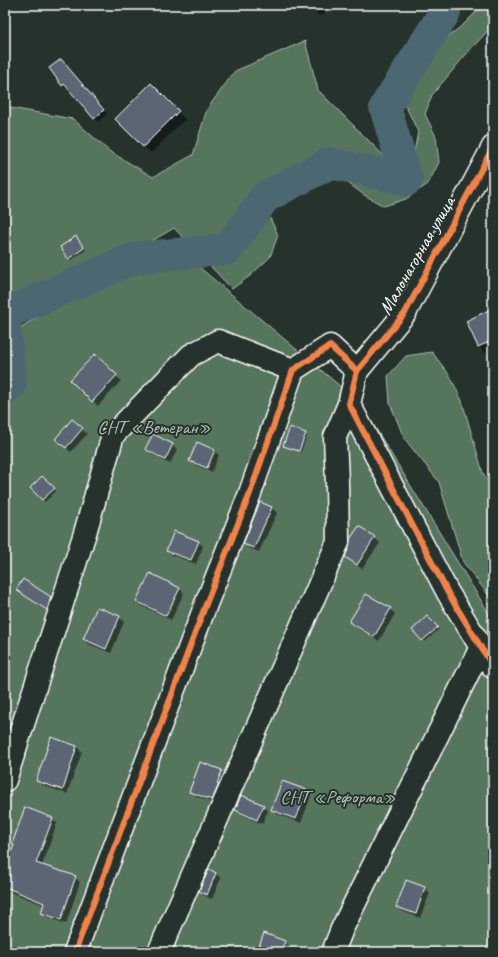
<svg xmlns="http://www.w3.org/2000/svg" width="498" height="957" viewBox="0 0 498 957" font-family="Caveat,sans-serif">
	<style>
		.green { fill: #56755d; stroke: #aabaae }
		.shadow { fill: #0007 }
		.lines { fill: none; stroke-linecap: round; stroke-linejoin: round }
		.river { stroke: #4c6872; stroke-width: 32 }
		.building { fill: #5c6573; stroke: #fff }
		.minor-casing { stroke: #fff; stroke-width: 25 }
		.minor { stroke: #26332d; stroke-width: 22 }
		.cycleway-casing { stroke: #26332d; stroke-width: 8 }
		.cycleway { stroke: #f48246; stroke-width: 6 }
		.labels { text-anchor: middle; stroke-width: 4; stroke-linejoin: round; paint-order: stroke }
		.street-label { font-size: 19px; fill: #fff; stroke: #26332d }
		.park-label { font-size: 19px; fill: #b3c1b6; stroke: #26332d }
	</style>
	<rect width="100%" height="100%" fill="#26332d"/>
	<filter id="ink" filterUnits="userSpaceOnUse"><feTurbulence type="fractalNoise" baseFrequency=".025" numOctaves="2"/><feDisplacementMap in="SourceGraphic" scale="8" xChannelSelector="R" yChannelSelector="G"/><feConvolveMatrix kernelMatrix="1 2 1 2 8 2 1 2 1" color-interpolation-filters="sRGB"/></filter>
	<g filter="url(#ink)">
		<g class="green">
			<path d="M479,5h14v20l-31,34 -30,36 -7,19 11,23 3,25 -11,22 -22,15 -22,7 -20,-11 -20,-15 -24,-6 -24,1 -22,13 -7,24 11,23 -8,22 -19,18 -19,14 -58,-61 -122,71 -47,26v-218l68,12 36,32 44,26 40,-22 14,-46 28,-38 70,-30 13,49 69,69 25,3 6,-30 -8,-17 -8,-15 27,-42 15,-18 19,-15 17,-17z"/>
			<path d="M167,240l193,163 133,217v332h-488v-596l16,-29z"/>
			<path d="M432,352l18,24 12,25 21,72 10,17v111l-30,-39 -24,-80 -35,-44 -14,-35 -2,-27 18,-20z"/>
		</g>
		<g class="shadow">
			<path d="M307,5h25l-11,12z"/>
			<path d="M65,64l42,50 -9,8 -30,-34 -2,1 -3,-4z"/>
			<path d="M151,84l34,35 -34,34 -35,-34z"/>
			<path d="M78,239l8,11 -15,10 -2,-2z"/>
			<path d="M493,309v41l-7,4 -7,-7 -12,-26z"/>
			<path d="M95,355l26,26 -23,25 -27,-26z"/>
			<path d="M72,420l15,14 -16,18 -10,-9z"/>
			<path d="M305,434l2,2 -6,16 -14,-5 -2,-2z"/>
			<path d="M172,445l5,5 -7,14 -19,-10 -5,-5z"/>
			<path d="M214,451l5,4 -7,17 -17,-7 -5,-5z"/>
			<path d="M42,477l14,14 -11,11 -14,-14z"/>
			<path d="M261,503l11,5 5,5 -18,39 -10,-4 -4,-5z"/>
			<path d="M359,528l16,10 5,5 -18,26 -11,-8 -5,-4z"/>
			<path d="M198,542l5,4 -7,18 -24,-9 -5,-4z"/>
			<path d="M180,589l4,4 -13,27 -29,-14 -5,-5z"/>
			<path d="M17,590l33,8 5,5 -3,11 -30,-20z"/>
			<path d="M366,595l24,14 5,5 -16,27 -24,-14 -5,-5z"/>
			<path d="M119,617l5,5 -13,31 -22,-9 -4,-5z"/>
			<path d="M427,617l12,12 -14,13 -12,-12z"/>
			<path d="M5,730l2,2 -2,8z"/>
			<path d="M52,739l25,8 5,5 -15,42 -25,-9 -5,-5z"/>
			<path d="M222,771l4,4 -9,29 -22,-8 -5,-5z"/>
			<path d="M306,791l5,5 -10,27 -24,-9 -5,-4z"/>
			<path d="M263,806l5,5 -6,13 -21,-10 -5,-5z"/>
			<path d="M52,819l5,4 -15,43 33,11 5,5 -14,42 -19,-7 -5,-5 2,-7 -39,-15v-18z"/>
			<path d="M209,871l7,3 5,4 -9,21 -7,-3 -5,-5z"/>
			<path d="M407,882l18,6 5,5 -10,25 -18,-7 -4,-4z"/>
			<path d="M265,934l20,8 4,5 -2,5h-29z"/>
		</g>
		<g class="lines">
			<g class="river">
				<path d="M5,314l130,-56 93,-9 37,-52 65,-34 77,17 -22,-73 60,-95v-7"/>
				<path d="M5,327l6,57 -6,5"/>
			</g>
		</g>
		<g class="building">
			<path d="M61,59l43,51 -10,9 -30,-35 -2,2 -13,-18z"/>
			<path d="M151,83l28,28 -36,36 -28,-28z"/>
			<path d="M76,236l8,12 -16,11 -8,-12z"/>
			<path d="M493,308v32l-15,7 -12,-26z"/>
			<path d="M95,354l22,21 -25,27 -22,-22z"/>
			<path d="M72,419l11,9 -17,20 -11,-9z"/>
			<path d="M290,427l16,6 -7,18 -16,-5z"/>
			<path d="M153,434l20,10 -8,16 -20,-11z"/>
			<path d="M197,442l18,8 -8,18 -18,-7z"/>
			<path d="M42,476l13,12 -13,12 -12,-12z"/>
			<path d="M260,502l12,5 -18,41 -11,-4z"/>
			<path d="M359,526l16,11 -18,28 -12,-8 4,-10 1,-8z"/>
			<path d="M174,531l25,10 -8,19 -25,-9z"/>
			<path d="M150,573l30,15 -14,28 -30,-15z"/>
			<path d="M23,579l28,18 -4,13 -31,-20z"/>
			<path d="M366,594l25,14 -17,29 -25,-15z"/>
			<path d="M97,607l23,9 -14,33 -23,-10z"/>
			<path d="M427,616l11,11 -16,14 -10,-11z"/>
			<path d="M51,737l26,9 -14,44 -27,-9z"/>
			<path d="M200,762l22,8 -5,14h2l-7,16 -23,-8z"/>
			<path d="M282,781l25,9 -11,29 -25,-9z"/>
			<path d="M241,795l23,10 -7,15 -22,-10z"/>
			<path d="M25,807l28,11 -17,45 40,13 -15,44 -20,-7 3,-10 -39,-16v-18l9,-24 -2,-1z"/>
			<path d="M209,869l7,4 -9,22 -8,-4z"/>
			<path d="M406,880l19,7 -9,27 -20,-7z"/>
			<path d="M264,933l21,8 -4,11h-24z"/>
		</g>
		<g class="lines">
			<defs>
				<g id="minor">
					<path d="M493,147l-88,166 -48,58 -8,33 99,189 45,74"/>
					<path d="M5,780l80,-247 28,-98 78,-80 27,-14 75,29"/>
					<path d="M75,952l131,-348 43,-108 44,-126 37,-24 27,25"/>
					<path d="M159,952l179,-410 -1,-59 -2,-46 14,-33"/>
					<path d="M333,952l9,-23 139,-282"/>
				</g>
			</defs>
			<use href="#minor" class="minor-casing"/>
			<use href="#minor" class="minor"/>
			<defs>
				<g id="cycleway">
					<path d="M493,147l-88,166 -48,58 -8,33 99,189 45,74"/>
					<path d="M75,952l131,-348 43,-108 44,-126 37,-24 27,25"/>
				</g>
			</defs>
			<use href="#cycleway" class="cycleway-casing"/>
			<use href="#cycleway" class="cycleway"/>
		</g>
	</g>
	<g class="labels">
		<g class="street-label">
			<text transform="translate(416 255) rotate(-60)" y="7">Малонагорная улица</text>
		</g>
		<g class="park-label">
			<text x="154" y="433">СНТ «Ветеран»</text>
			<text x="338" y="803">СНТ «Реформа»</text>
		</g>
	</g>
	<rect width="498" height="957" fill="none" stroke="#26332d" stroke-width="20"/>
	<rect x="10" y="10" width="478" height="937" fill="none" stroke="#fff" stroke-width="1.5" filter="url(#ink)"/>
</svg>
